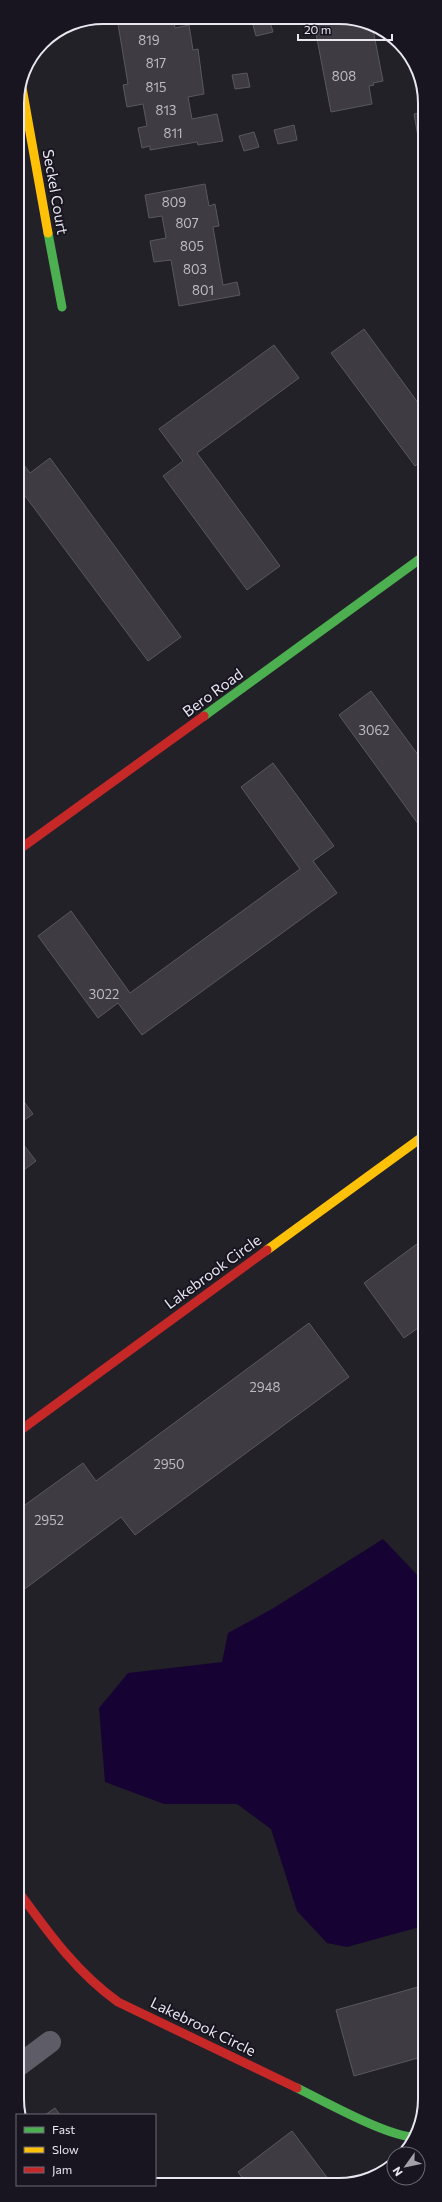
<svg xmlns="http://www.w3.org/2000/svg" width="442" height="2202" viewBox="0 0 442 2202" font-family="Commissioner,sans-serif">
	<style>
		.water { fill: #170333 }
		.building { fill: #3e3c42; stroke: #59585e }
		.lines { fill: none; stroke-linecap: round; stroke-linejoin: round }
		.street { stroke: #5e5c66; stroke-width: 22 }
		.fast { stroke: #4caf50; stroke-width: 9 }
		.slow { stroke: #ffc107; stroke-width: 9 }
		.jam { stroke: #c62828; stroke-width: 9 }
		.labels { text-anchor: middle; stroke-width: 4; stroke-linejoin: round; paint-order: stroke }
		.number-label { font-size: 13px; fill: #bebcc4 }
		.street-label { font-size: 15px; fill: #e8e7f0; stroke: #181521 }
		.rim { fill: none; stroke: #e8e7f0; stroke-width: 2 }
	</style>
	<rect width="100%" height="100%" fill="#222128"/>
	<path class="water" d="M383,1539l39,41h3v344l-9,4 -69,19 -20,-4 -30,-32 -26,-82 -34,-25h-73l-59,-22 -6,-74 29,-35 94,-11 6,-29 44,-24z"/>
	<g class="building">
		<path d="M123,17h50l2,11 14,-3 4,25 5,-1 6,45 -16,3 4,22 25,-5 6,27 -25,4 -1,-3 -47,8v-4l-8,2 -4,-20 9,-2 -4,-22 -16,3 -4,-22 5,-1 -11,-66z"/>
		<path d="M269,18l4,14 -17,4 -4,-15z"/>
		<path d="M313,18l43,1 17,10 10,52 -10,2 1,2 -5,1 3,18 -41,8z"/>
		<path d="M247,73l3,14 -15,2 -3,-14z"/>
		<path d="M424,112v47h-2l-8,-45z"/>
		<path d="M294,125l3,15 -19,4 -4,-14z"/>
		<path d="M254,132l5,15 -15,4 -5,-15z"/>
		<path d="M205,184l4,22 6,-2 4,22 -6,1 10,58 14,-3 3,13 -61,11 -8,-46 -17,2 -4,-21 16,-3 -4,-22 -13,2 -4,-23z"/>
		<path d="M364,329l60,82v48l-9,7 -84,-113z"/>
		<path d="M274,345l25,33 -102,75 83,113 -33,24 -84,-114 20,-15 -24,-32z"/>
		<path d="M17,456l13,17 20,-15 131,179 -33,24 -131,-176z"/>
		<path d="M371,691l53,72v69l-85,-117z"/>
		<path d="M273,763l61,83 -21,15 24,32 -195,142 -24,-32 -20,15 -60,-82 33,-25 59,82 170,-124 -59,-82z"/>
		<path d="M17,1092l16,22 -16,11z"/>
		<path d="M17,1136l19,25 -19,14z"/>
		<path d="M425,1238v85l-21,15 -40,-55z"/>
		<path d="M309,1323l40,54 -214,158 -14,-18 -103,77v-84l65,-47 13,18z"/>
		<path d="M425,1985v71l-71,20 -18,-66z"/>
		<path d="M55,2108l5,7h-15z"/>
		<path d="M292,2131l40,53h-85l-9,-12z"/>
	</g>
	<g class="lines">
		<path class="street" d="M18,2066l32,-24"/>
		<g class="fast">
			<path d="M48,233l14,74"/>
			<path d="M204,716l220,-160"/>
			<path d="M297,2088c27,13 91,49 118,49"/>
		</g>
		<g class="slow">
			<path d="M21,82l27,151"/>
			<path d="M267,1250l158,-115"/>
		</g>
		<g class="jam">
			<path d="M17,851l187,-135"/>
			<path d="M18,1432l249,-182"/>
			<path d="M18,1891c30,41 58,81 100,111l179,86"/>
		</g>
	</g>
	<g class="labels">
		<g class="number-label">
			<text x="149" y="45">819</text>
			<text x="156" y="68">817</text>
			<text x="344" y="81">808</text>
			<text x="156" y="92">815</text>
			<text x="166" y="115">813</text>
			<text x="173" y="138">811</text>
			<text x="174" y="207">809</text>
			<text x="187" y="228">807</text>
			<text x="192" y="251">805</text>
			<text x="195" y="274">803</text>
			<text x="203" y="295">801</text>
			<text x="374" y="735">3062</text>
			<text x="104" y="999">3022</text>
			<text x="265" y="1392">2948</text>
			<text x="169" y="1469">2950</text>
			<text x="49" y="1525">2952</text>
		</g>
		<g class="street-label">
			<text transform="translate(55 192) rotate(80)" y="5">Seckel Court</text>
			<text transform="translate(213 693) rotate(-36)" y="5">Bero Road</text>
			<text transform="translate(213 1272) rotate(-36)" y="5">Lakebrook Circle</text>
			<text transform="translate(203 2027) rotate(26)" y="5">Lakebrook Circle</text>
		</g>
	</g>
	<path d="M0 0H442V2202H0ZM103 24H339A79 79 0 0 1 418 103V2099A79 79 0 0 1 339 2178H103A79 79 0 0 1 24 2099V103A79 79 0 0 1 103 24Z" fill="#181521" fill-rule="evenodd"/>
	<path class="rim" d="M103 24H339A79 79 0 0 1 418 103V2099A79 79 0 0 1 339 2178H103A79 79 0 0 1 24 2099V103A79 79 0 0 1 103 24Z"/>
	<rect x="16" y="2114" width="140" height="72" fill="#181521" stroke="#6b6974"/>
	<rect x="24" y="2127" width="20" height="6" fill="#4caf50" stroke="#6b6974"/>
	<text x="52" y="2134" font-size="12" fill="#e8e7f0">Fast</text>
	<rect x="24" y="2147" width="20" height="6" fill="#ffc107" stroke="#6b6974"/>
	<text x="52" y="2154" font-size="12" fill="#e8e7f0">Slow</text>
	<rect x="24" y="2167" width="20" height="6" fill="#c62828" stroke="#6b6974"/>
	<text x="52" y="2174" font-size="12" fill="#e8e7f0">Jam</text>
	<g transform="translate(406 2166) rotate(237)"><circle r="19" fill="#181521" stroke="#6b6974"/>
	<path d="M0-3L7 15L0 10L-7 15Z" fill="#a3a2aa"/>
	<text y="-6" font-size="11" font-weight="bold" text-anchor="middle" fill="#e8e7f0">N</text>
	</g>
	<path d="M298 34v6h94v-6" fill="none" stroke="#e8e7f0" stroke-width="2"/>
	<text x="304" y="34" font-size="12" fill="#e8e7f0" stroke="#181521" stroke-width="3" paint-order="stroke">20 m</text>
</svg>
